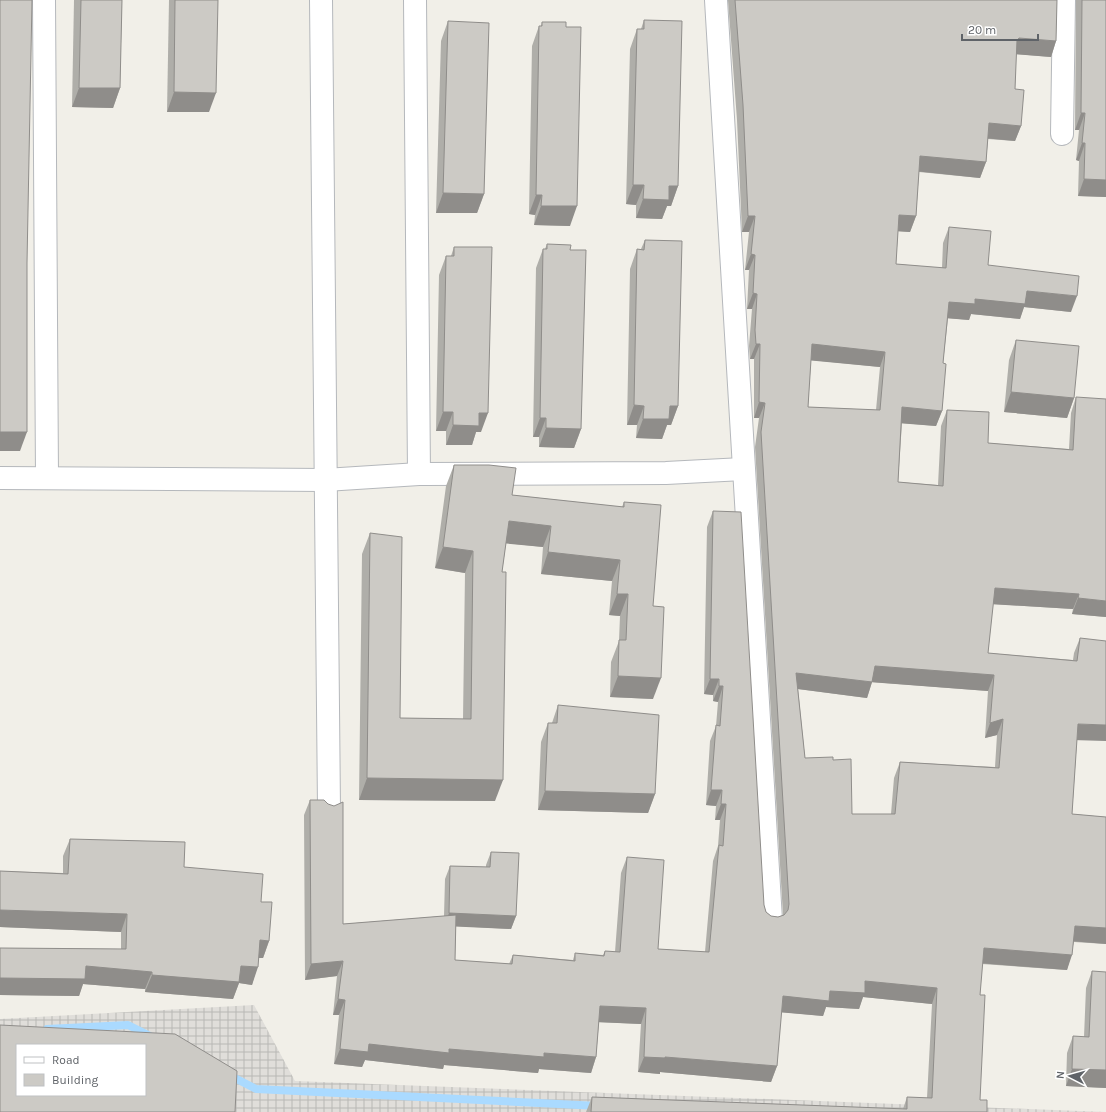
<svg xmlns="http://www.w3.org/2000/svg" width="1106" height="1112" viewBox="0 0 1106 1112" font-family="Karla,sans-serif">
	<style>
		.industrial { fill: url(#industrial-grid); fill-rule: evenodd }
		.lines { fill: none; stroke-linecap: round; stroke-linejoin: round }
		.stream { stroke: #aadaff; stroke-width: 8 }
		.minor-casing { stroke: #b5b8bc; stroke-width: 24 }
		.minor { stroke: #fff; stroke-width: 22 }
		.wall { fill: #afaea9; fill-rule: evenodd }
		.shaded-wall { fill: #8f8d8a }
		.building { fill: #cccac5; stroke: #8f8d8a; fill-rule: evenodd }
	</style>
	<defs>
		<pattern id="industrial-grid" width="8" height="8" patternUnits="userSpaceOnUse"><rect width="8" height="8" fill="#e0deda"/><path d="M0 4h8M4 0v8" fill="none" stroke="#b9b8b5"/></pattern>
	</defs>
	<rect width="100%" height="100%" fill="#f1efe8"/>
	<path class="industrial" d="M254,1005l41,76 811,31h-1106v-93zM17,1045h128v50h-128z"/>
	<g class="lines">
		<g class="stream">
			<path d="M47,1029l81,-4 26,13"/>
			<path d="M227,1074l29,15 343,17"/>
		</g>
		<defs>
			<g id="minor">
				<path d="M44,0l3,477"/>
				<path d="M321,0l8,809"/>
				<path d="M415,0l4,474"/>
				<path d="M716,0l55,920"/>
				<path d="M1062,134l2,-134"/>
				<path d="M0,478l325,2 94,-6 247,-1 77,-4"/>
			</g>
		</defs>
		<use href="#minor" class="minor-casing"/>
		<use href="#minor" class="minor"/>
	</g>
	<g class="wall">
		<path d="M74,0h48l-2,88 -7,20 -41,-1z"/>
		<path d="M169,0h49l-9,112h-42z"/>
		<path d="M728,0h329l-1,41 -5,16 -35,-3 -1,35 6,37 -6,15 -27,-2 -2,23 -6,16 -61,-6 -3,44 -6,16 -12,-1 -2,33 46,4 1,-25 6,-16 39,38 83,47 -47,-5 -4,12 -49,-5 -2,6 -21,-2 -5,45 -1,48 -6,15 -34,-3 -4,59 40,3 3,-59 6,-16 41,33 81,6 2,-36 5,-16 30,220 -34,-3 1,-5 -80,-5 -5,49 85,7 1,-7 6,-15 -3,102 -5,74 34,3v127l-32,-2 -7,28 -85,-6 -2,31v105l7,12h-401l6,-15 311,12 4,-12 20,1 5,-94 -69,-7 -4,12 -33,-2 -3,9 -42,-4 -4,54 -6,16 -111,-10v2l-22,-2 3,-48 -42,-2 -3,35 -5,16 -52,-4 -1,4 -94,-8 -1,4 -78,-9 -3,7 -28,-3 5,-49h-6l4,-39 -32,4 -1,-165 6,-15 33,124 101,-8 1,-37 5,-13 36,1v-2l5,-13 25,64 -5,13 -55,-3 -1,34 54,4 4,-9 60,5 2,-7 28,2 2,-4 10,1 6,-79 6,-16 31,92 47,3 8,-91 5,-15 2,-26h-5l1,-14 -10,-1 4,-64 6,-15 2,-24 -5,-1v-6l-9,-1 3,-167 6,-16 51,394 2,7 5,4 7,1 5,-2 -28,-468 4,-29h-5v-59h-4l-1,-13 3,-37h-5l2,-39h-4l4,-38h-7l-5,-112zM811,360l69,7 -4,43 -68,-3zM872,682l116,9 -3,47 12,-3 -2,32 -95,-5 -6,16 -3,36h-39l-19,-54 -28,-2 -7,-69 69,9z"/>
		<path d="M1076,0h30v197l-28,-1 1,-35 -3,-1 3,-30h-4z"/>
		<path d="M644,20l34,166 -7,20h-4l-5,13 -26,-1v-13l-10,-1 4,-155 7,-20h4z"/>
		<path d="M448,21l36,173 -7,19h-41l5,-172z"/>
		<path d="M542,22l28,204 -36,-1 1,-10 -6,-1 3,-168 7,-20h2z"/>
		<path d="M645,240l33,166 -7,19h-4l-5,14 -26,-1 1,-13h-10l3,-156 7,-20h4z"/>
		<path d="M547,244l23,6 11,179 -7,19 -35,-1v-10h-6l3,-169 7,-19h2z"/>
		<path d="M454,247l27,185h-5l-4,13h-26v-14h-10l3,-156 7,-19h5z"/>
		<path d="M1016,340l58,58 -7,20 -63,-6 5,-52z"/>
		<path d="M454,465l58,30 110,12 2,-5 29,104v93l-43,-2 1,-35 8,-21 1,-25 -11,-1 3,-34 -71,-7 2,-27 -37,-4 -4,29 -7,229 -136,-1 3,-246 8,-21 30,185 63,1 2,-146 -30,-5 11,-82z"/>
		<path d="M558,705l97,89 -7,19 -110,-3 3,-68 7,-19h4z"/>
		<path d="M70,839l114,28 77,35 8,39 -6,17h-4l-7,27 -13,-2 -6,16 -88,-7v-3l-62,-5 -4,12 -79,-1v-47l121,1v-17l-121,-5v-56l63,2v-17z"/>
		<path d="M1092,971l14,117 -40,-2 1,-33 6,-17 11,1 2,-49z"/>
	</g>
	<g class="shaded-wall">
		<path d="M1019,38l37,3 -5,16 -38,-3 4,-14z"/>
		<path d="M79,88h41l-7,20 -41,-1z"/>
		<path d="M174,92l42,1 -7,19h-42z"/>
		<path d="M1081,113h4l-6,17h-4z"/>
		<path d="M989,123l32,3 -6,15 -32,-3z"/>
		<path d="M1082,143h3l-6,18 -3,-1z"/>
		<path d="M920,156l66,6 -6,16 -66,-7z"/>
		<path d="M1084,179l22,1v17l-28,-1z"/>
		<path d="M633,185h11l-8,20 -10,-1z"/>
		<path d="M669,186h9l-7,20h-4l-5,13 -26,-1 7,-19z"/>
		<path d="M443,193l41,1 -7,19h-41z"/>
		<path d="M536,195h6l-7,20 -6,-1z"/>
		<path d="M541,206h36l-7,20 -36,-1z"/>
		<path d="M899,215l17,1 -6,16 -17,-1z"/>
		<path d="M748,216h7l-6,16h-7z"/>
		<path d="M751,254l4,1 -6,15h-4z"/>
		<path d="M1027,291l50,5 -6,16 -47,-5 -4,12 -49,-5 -2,6 -25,-2 5,-16z"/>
		<path d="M753,293l4,1 -5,15h-5z"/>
		<path d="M756,344h4l-6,15h-4z"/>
		<path d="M812,344l73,8 -5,15 -74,-7z"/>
		<path d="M1011,392l63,6 -7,20 -63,-6z"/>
		<path d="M759,402l6,1 -6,15h-5z"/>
		<path d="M634,405l10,1 -7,19h-10z"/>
		<path d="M670,406h8l-7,19h-4l-5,14 -26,-1 7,-19z"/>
		<path d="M902,407l40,4 -6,15 -39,-3z"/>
		<path d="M443,412h10l-7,19h-10z"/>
		<path d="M479,413h9l-7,19h-5l-4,13h-26l7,-20z"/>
		<path d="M540,418h6l-7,19h-6z"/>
		<path d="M546,428l35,1 -7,19 -35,-1z"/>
		<path d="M0,432h27l-7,19h-20z"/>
		<path d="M509,521l42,5 -8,21 -42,-4z"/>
		<path d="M443,547l30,4 -8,22 -30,-5z"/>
		<path d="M548,552l72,8 -8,21 -71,-7z"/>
		<path d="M995,588l84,6 -6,15 -84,-5z"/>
		<path d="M617,594h11l-8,22 -11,-1z"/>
		<path d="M1078,598l28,3v16l-34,-3z"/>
		<path d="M875,666l119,9 -6,16 -119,-9z"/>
		<path d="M796,673l76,9 -5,16 -77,-10z"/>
		<path d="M618,676l43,2 -8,21 -43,-2z"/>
		<path d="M710,679h9l-6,16 -9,-1z"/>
		<path d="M719,686h4l-5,16 -5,-1z"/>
		<path d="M1003,719l-6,16 -12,3 5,-15z"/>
		<path d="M1078,724l28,1v16l-34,-1z"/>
		<path d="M367,778l136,2 -8,21 -136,-1z"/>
		<path d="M711,790h11l-6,16 -10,-1z"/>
		<path d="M545,791l110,3 -7,19 -110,-3z"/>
		<path d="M721,804h5l-6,16h-5z"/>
		<path d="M0,910l127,4 -6,18 -121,-5z"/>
		<path d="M449,913l67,3 -5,13 -67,-3z"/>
		<path d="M1075,926l31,2v16l-36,-3z"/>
		<path d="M260,940l9,1 -6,17h-9z"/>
		<path d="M984,948l88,7 -5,15 -89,-7z"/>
		<path d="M343,961l-6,15 -32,4 6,-16z"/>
		<path d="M86,966l66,6 -7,17 -62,-5 -4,12 -79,-1v-17z"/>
		<path d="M241,966l17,1 -6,18 -13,-2 -6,16 -88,-7 7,-17z"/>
		<path d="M865,981l72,7 -5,16 -69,-7 -4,12 -33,-2 -3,9 -46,-4 6,-16 47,-5z"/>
		<path d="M338,999l7,1 -6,15h-6z"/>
		<path d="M600,1006l46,2 -5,16 -47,-2z"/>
		<path d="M369,1044l80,5 95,4 52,4 -5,16 -52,-4 -1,4 -94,-8 -1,4 -78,-9 -3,7 -28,-3 6,-15z"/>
		<path d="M644,1057h21l112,9 -6,16 -111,-10v2l-22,-2z"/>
		<path d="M1072,1069l34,1v18l-40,-2z"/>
	</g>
	<g class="building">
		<path d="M0,0h32l-5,263v169h-27z"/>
		<path d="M81,0h41l-2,88h-41z"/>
		<path d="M175,0h43l-2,93 -42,-1z"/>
		<path d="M735,0h322l-1,41 -37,-3 -2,2 -2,49 9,1 -3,36 -32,-3 -3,39 -66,-6 -4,60 -17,-1 -3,49 50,4 3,-41 42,4 -3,34 91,11 -2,20 -50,-5 -2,13 -50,-5v5l-26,-2 -6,61 3,1 -4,47 -40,-4 -4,75 45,4 4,-76 42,2 -1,31 85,7 3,-53 30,2v202l-28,-3 1,-4 -84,-6 -7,65 89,8 3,-23 26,3v84l-28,-1 -6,90 34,3v111l-31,-2 -3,29 -88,-7 -4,47h5l-5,105h7v12h-396l1,-15 315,12v-12l25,1 5,-110 -72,-7v12l-35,-2 -1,10 -46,-5 -6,70 -112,-9v1l-21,-1 2,-49 -46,-2 -4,51 -52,-4v4l-95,-8v4l-80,-9 -1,8 -28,-3 5,-49 -7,-1 5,-38 -32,3 -1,-164h14l4,4 6,2 9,-4v122l113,-9 -1,45 57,4 1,-9 62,6v-8l29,3 1,-5 15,1 7,-95 37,3 -6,89 51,3 10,-107 4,1 3,-42h-5l1,-14h-11l5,-65 4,1 3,-40h-4v-7h-9l3,-168 28,1 23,393 2,7 5,4 7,1 6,-2 4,-5 1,-6 -28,-472 4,-29 -6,-1 1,-58h-4l-1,-14 2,-36 -4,-1 2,-38 -4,-1 4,-38h-7l-5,-111zM812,344l73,8 -5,58 -72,-3zM875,666l119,9 -4,48 13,-4 -4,49 -99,-6 -5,52h-43l-1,-55 -18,1v-3l-28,1 -9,-85 76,9z"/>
		<path d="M1082,0h24v180l-22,-1 1,-36h-3l3,-30h-4z"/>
		<path d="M644,20l38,1 -4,165h-9v14l-26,-1 1,-14h-11l4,-156h7z"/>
		<path d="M448,21l41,2 -5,171 -41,-1z"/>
		<path d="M542,22h24v5h15l-4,179h-36l1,-11h-6l3,-169h3z"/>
		<path d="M645,240l37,1 -4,165h-8l-1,13h-26l1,-13 -10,-1 3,-156 7,1z"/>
		<path d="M547,244l24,1 -1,5h16l-5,179 -35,-1v-10h-6l3,-169h4z"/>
		<path d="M454,247h38l-4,166h-9v13l-26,-1v-13h-10l3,-156h8z"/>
		<path d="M1016,340l63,6 -5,52 -63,-6z"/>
		<path d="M454,465h35l27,3 -4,27 112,12v-5l37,3 -8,101 11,1 -3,71 -43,-2 1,-36h7l2,-46h-11l3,-34 -72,-8 3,-26 -42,-5 -7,51h4l-3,208 -136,-2 3,-245 32,4 -2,181 71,1 2,-168 -30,-4z"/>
		<path d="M558,705l101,10 -4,79 -110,-3 3,-68h9z"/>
		<path d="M70,839l115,3 -1,25 79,7 -2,28h11l-3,39 -9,-1 -2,27 -17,-1 -2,16 -87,-7v-3l-66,-6 -1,13 -85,-1v-30l126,1 1,-35 -127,-4v-39l68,3z"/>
		<path d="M491,852l28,1 -3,63 -67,-3 1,-47 40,1z"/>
		<path d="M1092,971l14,1v98l-34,-1 1,-33 16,1z"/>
		<path d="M0,1025l175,9 62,37 -2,41h-235zM17,1045h128v50h-128z"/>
	</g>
	<rect x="16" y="1044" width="130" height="52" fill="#ffffff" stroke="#bfc1c3"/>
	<rect x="24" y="1057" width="20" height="6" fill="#ffffff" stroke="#bfc1c3"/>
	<text x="52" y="1064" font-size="12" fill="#5f6368">Road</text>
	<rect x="24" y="1074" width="20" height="12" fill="#cccac5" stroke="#bfc1c3"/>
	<text x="52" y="1084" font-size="12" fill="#5f6368">Building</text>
	<g transform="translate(1070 1076) rotate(276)" stroke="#ffffff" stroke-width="3" paint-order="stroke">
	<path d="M0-3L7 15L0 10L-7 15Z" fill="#5f6368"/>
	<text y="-6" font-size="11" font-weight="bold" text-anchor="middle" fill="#5f6368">N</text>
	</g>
	<path d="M962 34v6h76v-6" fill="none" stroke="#5f6368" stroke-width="2"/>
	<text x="968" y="34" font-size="12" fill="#5f6368" stroke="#ffffff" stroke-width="3" paint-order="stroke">20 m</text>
</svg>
